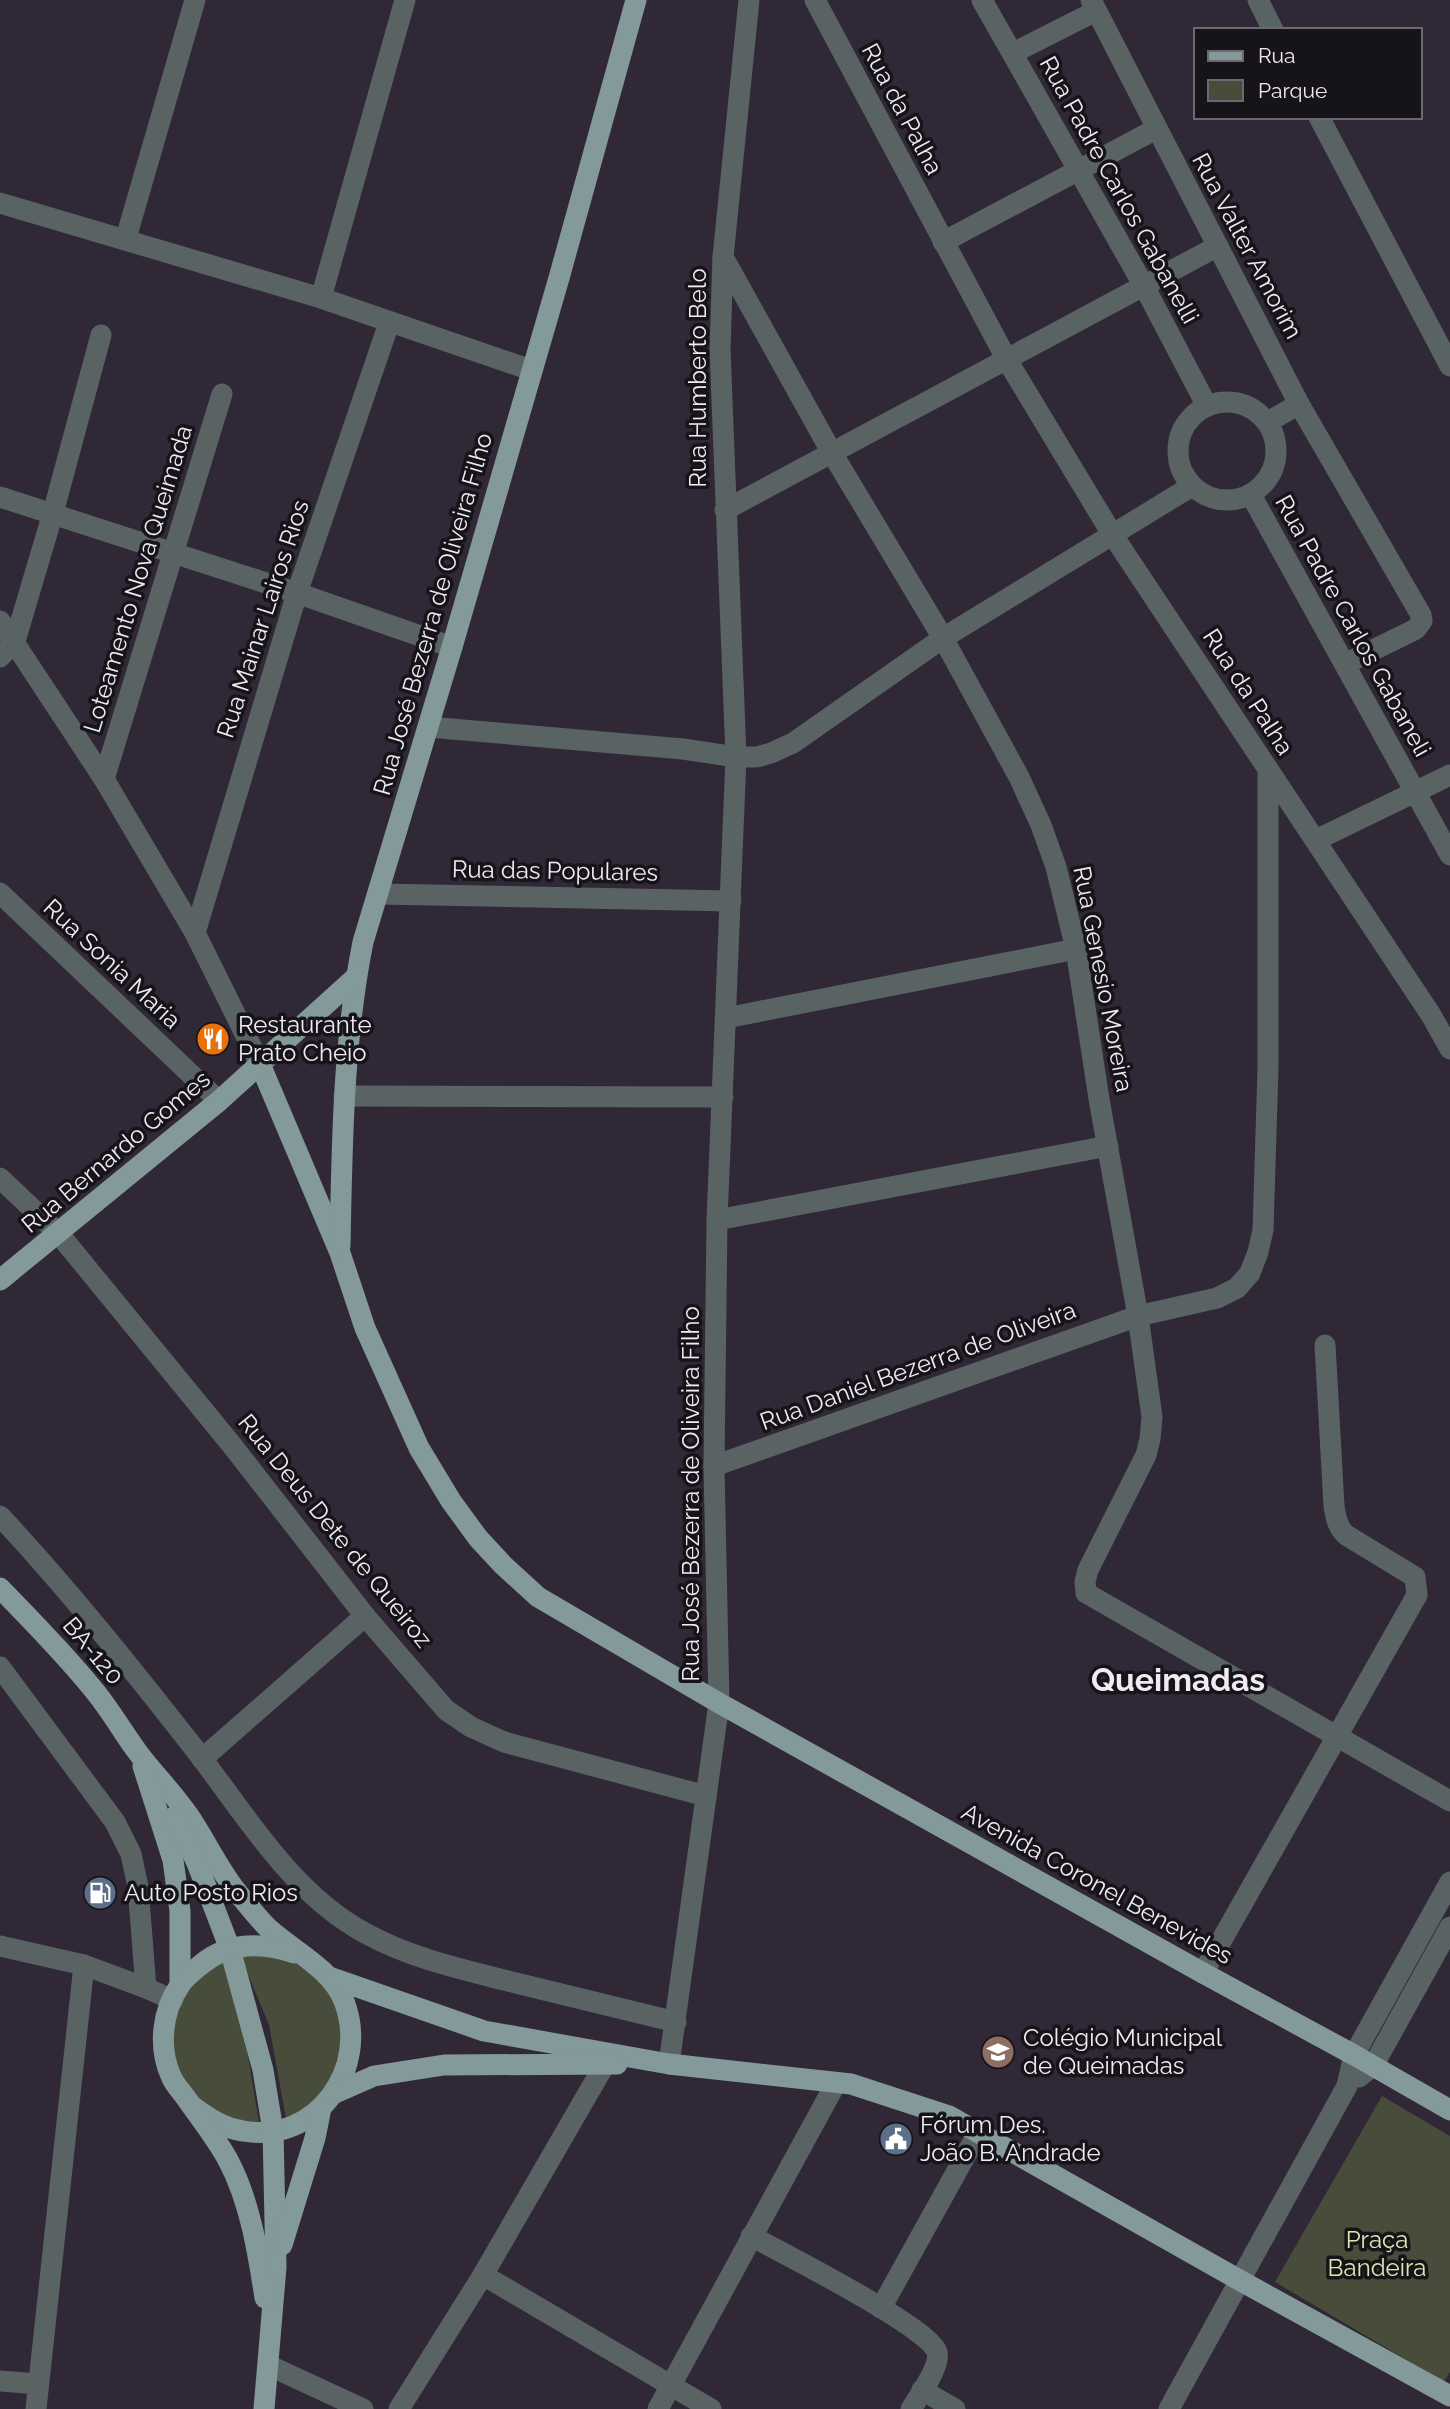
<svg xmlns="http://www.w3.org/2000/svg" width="1450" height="2409" viewBox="0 0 1450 2409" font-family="Raleway,sans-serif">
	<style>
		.green { fill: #474d3a }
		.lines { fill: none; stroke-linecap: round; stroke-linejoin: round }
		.minor { stroke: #596363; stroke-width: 21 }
		.major { stroke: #849999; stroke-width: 21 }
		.labels { text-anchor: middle; stroke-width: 7; stroke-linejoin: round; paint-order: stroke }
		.street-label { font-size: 24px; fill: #efeaf3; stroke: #161319 }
		.poi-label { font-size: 24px; fill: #efeaf3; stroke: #161319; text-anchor: start }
		.park-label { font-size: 24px; fill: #d9eab1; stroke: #161319 }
		.district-label { font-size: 32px; font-weight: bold; fill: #efeaf3; stroke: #161319 }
	</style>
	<rect width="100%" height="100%" fill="#302836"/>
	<g class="green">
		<path d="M257,1953l32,6 28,18 19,27 7,33 -13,47 -23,23 -21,11 -17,-93 -29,-70z"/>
		<path d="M224,1960l22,84 13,78c-10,0 -21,-1 -31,-5 -49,-20 -72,-81 -41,-126 10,-14 24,-22 37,-31z"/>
		<path d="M1382,2096l68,40v236l-6,10 -169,-100z"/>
	</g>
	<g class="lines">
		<g class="minor">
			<path d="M815,0l192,360 105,174 319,481 19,34"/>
			<path d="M982,0l162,286 63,120"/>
			<path d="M1091,0l208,404 -31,18"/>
			<path d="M1258,0l15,30"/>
			<path d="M1013,53l83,-42"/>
			<path d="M1319,117l131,249"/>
			<path d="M0,203l321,95 210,72"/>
			<path d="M126,238l69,-238"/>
			<path d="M943,242l213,-113"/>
			<path d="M723,257l109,196 111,185 76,139 22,48 15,42 20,82 23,150 39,217 14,101 -2,22 -4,16 -58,115 -3,12 1,11 364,208"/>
			<path d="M321,298l84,-298"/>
			<circle cx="1227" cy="451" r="49"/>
			<path d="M1299,404l122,211 1,6 -6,8 -71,35"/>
			<path d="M1251,495l199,360"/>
			<path d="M0,497l297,96 155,54"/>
			<path d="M725,510l493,-264"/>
			<path d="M0,621l104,158 91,154 65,131"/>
			<path d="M0,657l15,-16 38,-128 48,-178"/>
			<path d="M428,727l255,22 53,8h21l14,-4 22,-10 150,-105 249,-152"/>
			<path d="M104,779l118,-385"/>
			<path d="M1316,840l134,-65"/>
			<path d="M0,893l219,208"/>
			<path d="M379,894l352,7"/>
			<path d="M195,933l102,-340 92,-270"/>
			<path d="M726,1018l350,-69"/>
			<path d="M344,1096l379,1"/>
			<path d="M0,1178l59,56 172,210 134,172 81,94 25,17 33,15 202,54"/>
			<path d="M717,1220l391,-74"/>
			<path d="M714,1466l424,-150 79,-18 20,-10 13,-15 8,-21 5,-22 5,-162v-296"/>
			<path d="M0,1516c69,74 132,153 194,232 52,67 96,144 171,185 47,26 100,37 151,50 53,13 107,26 160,39"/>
			<path d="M0,1667l115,155 16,32 7,33 8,101"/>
			<path d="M202,1759l163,-143"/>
			<path d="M0,1946l84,19 62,23 27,12"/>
			<path d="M1203,1973l214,-378 -2,-18 -69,-42c-9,-8 -10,-18 -12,-29l-9,-161"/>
			<path d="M669,2064l50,-361 -5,-237 3,-246 19,-463 -16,-408 3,-92 26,-257"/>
			<path d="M1359,2077l14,-11 77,-139"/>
			<path d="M751,2236c28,15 181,93 186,116 4,14 -18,44 -26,57"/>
			<path d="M483,2275l228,134"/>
			<path d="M881,2308l97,-175"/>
			<path d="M268,2365l95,44"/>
			<path d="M0,2381l38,3"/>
			<path d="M922,2390l33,19"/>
			<path d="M36,2409l48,-444"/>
			<path d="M399,2409l84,-134 122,-211"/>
			<path d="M658,2409l178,-326"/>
			<path d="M1169,2409l178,-323 7,-31 96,-173"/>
		</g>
		<g class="major">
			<path d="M260,1064l80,189 25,75 54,120 32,53 27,37 25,27 35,32 181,106 484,270 151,82 96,55"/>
			<path d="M340,1246c2,-102 3,-204 23,-304l89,-295 107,-369 77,-278"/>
			<path d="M0,1280l219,-179 137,-124"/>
			<path d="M0,1588c32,33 64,65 93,101 17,20 30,44 46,65 16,21 35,40 50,62 17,25 29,52 48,76 10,12 20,25 31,36 25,23 63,40 76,73 26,67 -27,143 -101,130 -20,-3 -35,-13 -51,-25"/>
			<path d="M143,1766l30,94 7,51v73"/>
			<path d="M175,1816l22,47 33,86 33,121 10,61 3,136 -12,142"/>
			<path d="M329,1977l155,54 185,33 182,20 98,32 292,165 209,115"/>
			<path d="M333,2094l41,-18 70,-11 173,-1"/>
			<path d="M282,2245l33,-107 6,-30"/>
			<path d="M265,2298c-7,-46 -15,-97 -37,-138 -12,-22 -28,-42 -42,-62 -5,-7 -12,-14 -15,-22 -13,-29 -9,-65 9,-91 5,-8 16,-16 23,-22 26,-21 61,-21 91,-10"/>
		</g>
	</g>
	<defs>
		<symbol id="restaurant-disc" viewBox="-11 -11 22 22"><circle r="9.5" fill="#e8710a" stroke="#161319"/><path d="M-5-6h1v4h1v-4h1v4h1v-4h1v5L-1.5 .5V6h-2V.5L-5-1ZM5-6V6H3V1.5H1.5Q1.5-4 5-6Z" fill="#fff"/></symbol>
		<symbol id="fuel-disc" viewBox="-11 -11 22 22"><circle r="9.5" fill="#5c6f8a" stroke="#161319"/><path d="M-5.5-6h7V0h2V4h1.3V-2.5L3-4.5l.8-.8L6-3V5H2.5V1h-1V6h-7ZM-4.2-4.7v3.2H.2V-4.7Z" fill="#fff"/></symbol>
		<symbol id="school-disc" viewBox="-11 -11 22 22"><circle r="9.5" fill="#8d6e63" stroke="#161319"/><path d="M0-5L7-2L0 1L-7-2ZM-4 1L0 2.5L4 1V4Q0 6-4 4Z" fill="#fff"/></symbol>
		<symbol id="civic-disc" viewBox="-11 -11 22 22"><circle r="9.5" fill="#5c6f8a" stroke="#161319"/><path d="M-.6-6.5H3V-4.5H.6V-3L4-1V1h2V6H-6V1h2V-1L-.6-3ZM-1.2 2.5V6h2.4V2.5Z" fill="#fff"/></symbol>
	</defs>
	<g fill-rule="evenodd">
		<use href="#restaurant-disc" x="194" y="1020" width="38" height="38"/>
		<use href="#fuel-disc" x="81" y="1874" width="38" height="38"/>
		<use href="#school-disc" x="979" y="2033" width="38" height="38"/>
		<use href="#civic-disc" x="877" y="2120" width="38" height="38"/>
	</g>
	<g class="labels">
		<g class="street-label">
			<text transform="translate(902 109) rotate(62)" y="8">Rua da Palha</text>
			<text transform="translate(1119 190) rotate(61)" y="8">Rua Padre Carlos Gabanelli</text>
			<text transform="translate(1247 246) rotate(62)" y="8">Rua Valter Amorim</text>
			<text transform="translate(698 378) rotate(-90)" y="8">Rua Humberto Belo</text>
			<text transform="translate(138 579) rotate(-73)" y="8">Loteamento Nova Queimada</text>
			<text transform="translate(433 614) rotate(-74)" y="8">Rua José Bezerra de Oliveira Filho</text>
			<text transform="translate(263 619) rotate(-72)" y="8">Rua Mainar Lairos Rios</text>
			<text transform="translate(1353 626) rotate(61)" y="8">Rua Padre Carlos Gabaneli</text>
			<text transform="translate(1248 692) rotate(57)" y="8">Rua da Palha</text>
			<text transform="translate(555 871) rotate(1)" y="8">Rua das Populares</text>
			<text transform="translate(112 964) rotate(43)" y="8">Rua Sonia Maria</text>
			<text transform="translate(1103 979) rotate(79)" y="8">Rua Genesio Moreira</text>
			<text transform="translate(116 1152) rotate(-40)" y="8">Rua Bernardo Gomes</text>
			<text transform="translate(918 1366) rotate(-20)" y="8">Rua Daniel Bezerra de Oliveira</text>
			<text transform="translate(691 1494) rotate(-90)" y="8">Rua José Bezerra de Oliveira Filho</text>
			<text transform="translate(335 1531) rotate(51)" y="8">Rua Deus Dete de Queiroz</text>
			<text transform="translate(93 1651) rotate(50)" y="8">BA-120</text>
			<text transform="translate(1097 1884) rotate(29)" y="8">Avenida Coronel Benevides</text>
		</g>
		<g class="poi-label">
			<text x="238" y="1033">Restaurante<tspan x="238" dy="28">Prato Cheio</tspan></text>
			<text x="124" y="1901">Auto Posto Rios</text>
			<text x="1023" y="2046">Colégio Municipal<tspan x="1023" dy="28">de Queimadas</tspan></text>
			<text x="920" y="2133">Fórum Des.<tspan x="920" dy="28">João B. Andrade</tspan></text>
		</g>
		<g class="park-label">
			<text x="1377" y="2248">Praça<tspan x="1377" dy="28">Bandeira</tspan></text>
		</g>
		<g class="district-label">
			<text x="1178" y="1691">Queimadas</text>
		</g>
	</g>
	<rect x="1194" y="28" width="228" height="91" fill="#161319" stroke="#6d6970" stroke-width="2"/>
	<rect x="1208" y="51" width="35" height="10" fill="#849999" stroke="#6d6970" stroke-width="2"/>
	<text x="1258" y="63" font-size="21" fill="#efeaf3">Rua</text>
	<rect x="1208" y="80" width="35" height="21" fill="#474d3a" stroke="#6d6970" stroke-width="2"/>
	<text x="1258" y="98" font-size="21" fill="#efeaf3">Parque</text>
</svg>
